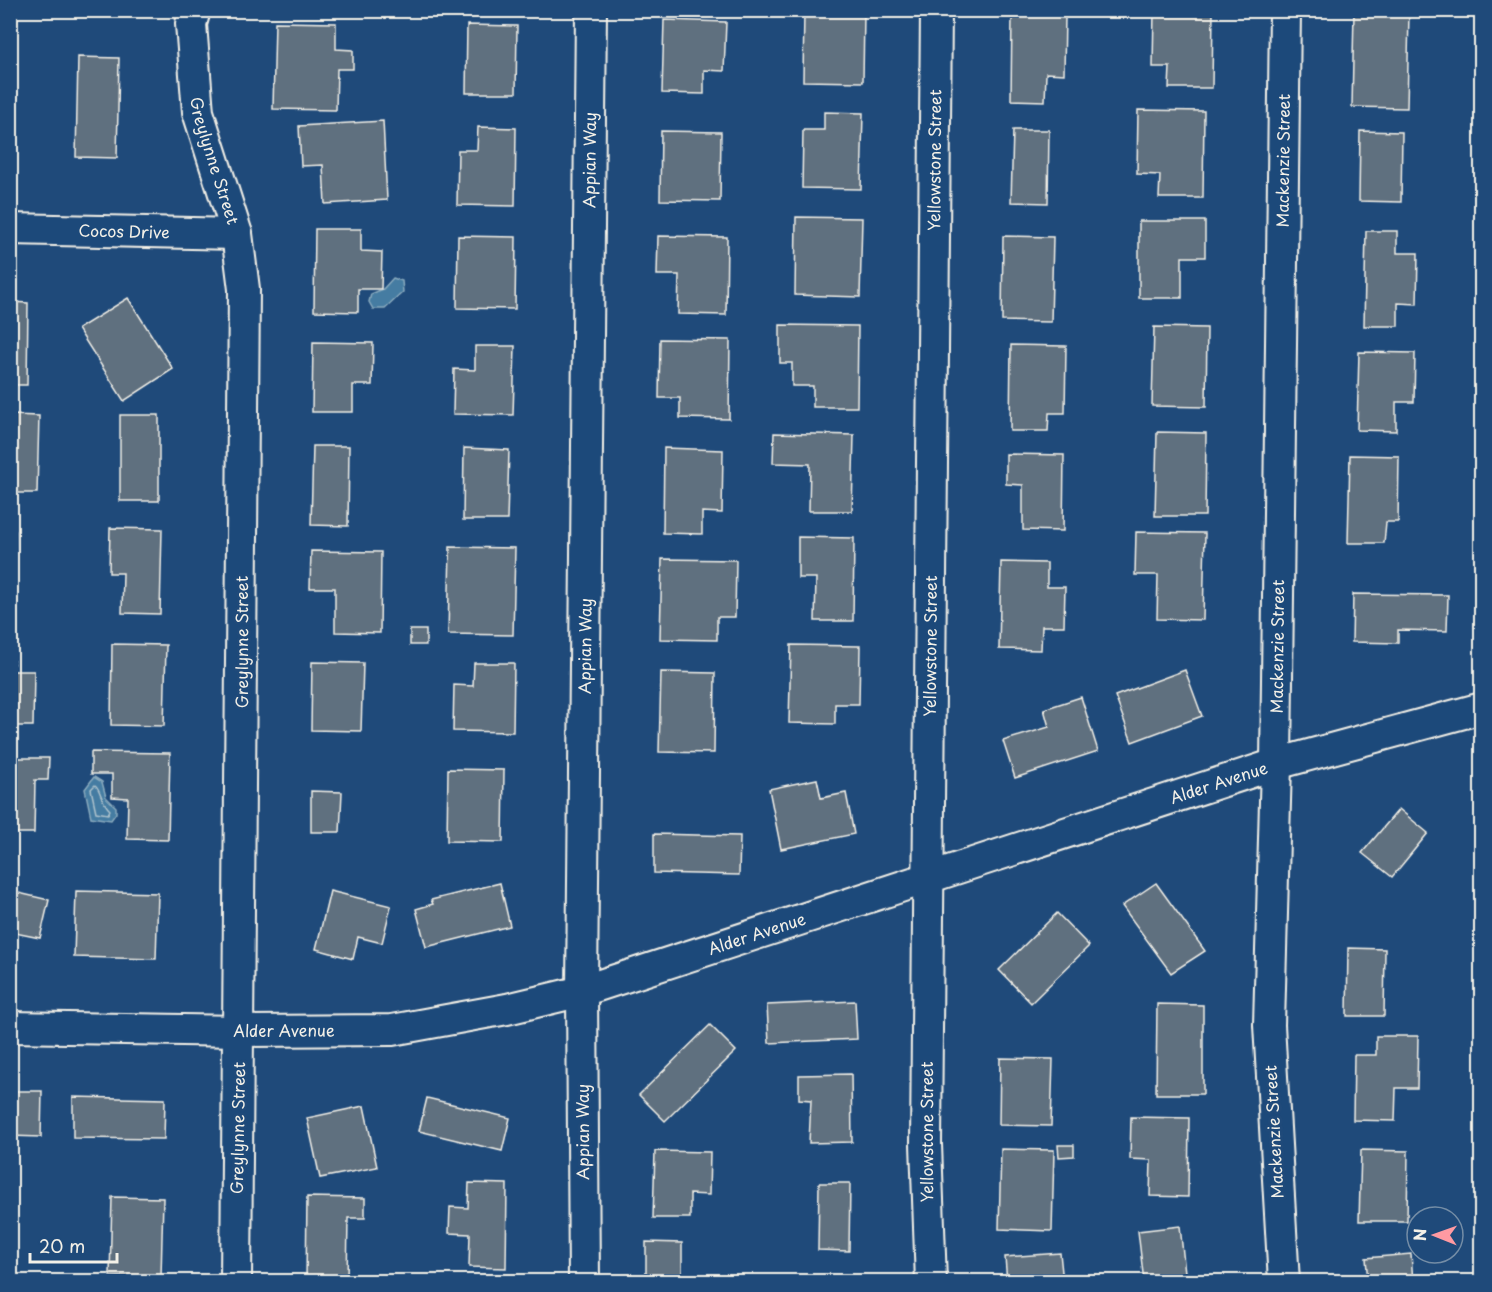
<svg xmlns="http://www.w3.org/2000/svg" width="1492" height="1292" viewBox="0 0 1492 1292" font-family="'Playpen Sans',sans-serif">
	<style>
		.water { fill: #457ca2; stroke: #8babbe; stroke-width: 1.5 }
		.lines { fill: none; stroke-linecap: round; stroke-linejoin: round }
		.shore { stroke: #aec2cc; stroke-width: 1.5 }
		.building { fill: #5f6f7f; stroke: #f4f1e8; stroke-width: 1.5 }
		.street-casing { stroke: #f4f1e8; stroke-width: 34 }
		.street { stroke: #1f4a7a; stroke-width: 30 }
		.labels { text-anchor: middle; stroke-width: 6; stroke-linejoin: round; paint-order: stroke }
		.street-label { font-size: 16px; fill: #f4f1e8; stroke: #1f4a7a }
	</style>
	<rect width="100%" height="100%" fill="#1f4a7a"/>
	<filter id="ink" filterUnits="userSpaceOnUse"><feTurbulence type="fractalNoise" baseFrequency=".0167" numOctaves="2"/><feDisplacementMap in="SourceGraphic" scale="12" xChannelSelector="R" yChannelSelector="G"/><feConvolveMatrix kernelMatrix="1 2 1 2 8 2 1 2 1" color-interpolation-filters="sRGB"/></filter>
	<g filter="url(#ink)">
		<g class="water">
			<path d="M393,278l9,3 1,11 -18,17h-12l-4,-7 2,-8 12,-5z"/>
			<path d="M94,777l8,5 4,15 10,10v6l-5,7 -20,-3 -6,-28z"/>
		</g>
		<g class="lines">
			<path class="shore" d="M95,785c6,4 5,16 15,25l-2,4 -12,-2 -5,-23z"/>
		</g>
		<g class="building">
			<path d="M1154,10h59l-1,78h-43l1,-21h-17z"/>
			<path d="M804,11l60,1 -1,70 -60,-1z"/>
			<path d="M1354,12l55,1 -2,95 -55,-1z"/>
			<path d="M1012,14l53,1 -1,59 -18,-1 -1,28 -34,-1z"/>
			<path d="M664,20l62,2 -2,49 -20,-1v24l-42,-1z"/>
			<path d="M275,22l61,1v26l17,1v19h-16l-1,41 -63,-1z"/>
			<path d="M467,25l50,1 -1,67h-50z"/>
			<path d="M78,57l41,1 -2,100 -41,-1z"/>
			<path d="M1138,110l66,1 -1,87h-44l1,-23 -23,-1z"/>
			<path d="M824,112l39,1 -2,76 -59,-1 1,-58h21z"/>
			<path d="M383,121l4,79 -62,4 -2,-39 -22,1 -2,-40z"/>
			<path d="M478,127l38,1 -1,78 -58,-1 1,-55h19z"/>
			<path d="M1013,130h36l-1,73 -37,-1z"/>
			<path d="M661,131l60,1 -1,69 -60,-1z"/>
			<path d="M1360,131l42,1 -1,70 -42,-1z"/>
			<path d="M796,217l66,1 -2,79 -65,-2z"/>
			<path d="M1139,221h66v36h-23v41h-43z"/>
			<path d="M315,229h46v22l21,1 -1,37h-23v23l-44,-1z"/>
			<path d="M1366,231h31v22h21l-1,51 -19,-1v23h-34z"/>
			<path d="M458,236l58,1 -1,72 -58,-1z"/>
			<path d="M658,236l69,1 -1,78 -48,-1 1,-39h-22z"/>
			<path d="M1003,236l50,1 -2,85 -49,-1z"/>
			<path d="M128,298l45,71 -49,32 -46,-72z"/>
			<path d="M10,302l18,1 -1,82h-17z"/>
			<path d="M780,325l78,1 -1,81h-44v-21h-21v-23h-12z"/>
			<path d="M1154,327l53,1 -1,79 -54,-1z"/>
			<path d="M660,339l70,1 -1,79 -49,-1v-20h-21z"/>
			<path d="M313,342l60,1 -1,42h-19v27h-41z"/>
			<path d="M1011,345l55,1 -1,67h-16l-1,18h-38z"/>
			<path d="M475,346h40l-2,69 -60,-1 1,-45 21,1z"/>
			<path d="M1359,352l56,1 -1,49h-18v29l-39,-1z"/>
			<path d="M10,415l29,1 -2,77h-27z"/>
			<rect x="120" y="415" width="39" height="86"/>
			<path d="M1157,432l49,1 -1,83h-50z"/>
			<path d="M774,433l80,2 -2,76h-43l1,-47 -37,-1z"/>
			<path d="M313,446h36l-1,80 -37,-1z"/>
			<path d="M464,448l45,2 -2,70h-44z"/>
			<path d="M664,448l59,2 -1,63 -20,-1v22l-39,-1z"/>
			<path d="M1006,454l58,1 -1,76 -40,-1v-45l-17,-1z"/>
			<path d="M1350,455l49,1 -1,66h-12l-2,21h-36z"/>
			<path d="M110,528l52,1 -2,85 -38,-1 1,-40h-14z"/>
			<path d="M10,531h5l-1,82 -4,-1z"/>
			<path d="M1136,532l69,1 -2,87 -46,-1 1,-44h-23z"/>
			<path d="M798,537l56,1 -1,83h-38l1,-43h-18z"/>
			<path d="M450,547l65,1 -2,87 -65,-1z"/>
			<path d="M311,551l70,1 -1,81 -45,-1v-44h-25z"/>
			<path d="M662,559l74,1 -1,57h-18v23l-57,-1z"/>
			<path d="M1001,562l46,1v24h18l-1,39h-22l-1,24 -42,-1z"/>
			<path d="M1482,582v24l-6,-23z"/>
			<path d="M1353,594l95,1 -1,36 -49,-1v13l-46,-1z"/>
			<rect x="410" y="630" width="16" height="15"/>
			<path d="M10,642h3v29h21l-1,55h-23z"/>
			<path d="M112,644l54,1 -2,81 -53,-1z"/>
			<path d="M791,645l69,1 -1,58h-24v20l-46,-1z"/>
			<path d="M312,662l51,1 -2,68 -50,-1z"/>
			<path d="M474,663h40l-1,69 -60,-1 1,-46 19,1z"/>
			<path d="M1185,670l17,46 -70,26 -17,-46z"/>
			<path d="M661,672l54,1 -1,80 -55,-1z"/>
			<path d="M1081,697l17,54 -83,27 -12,-37 46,-14 -5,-18z"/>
			<path d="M91,752l79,1 -2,87 -41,-1 1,-41 -16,-1v-23h-21z"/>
			<path d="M10,758h39l-1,22h-13l-1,53h-24z"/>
			<path d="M448,769l56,1 -1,72 -56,-1z"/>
			<path d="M817,779l4,19 25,-5 8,41 -73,15 -12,-60z"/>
			<path d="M311,791l31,1 -2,40h-29z"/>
			<path d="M1399,809l29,24 -36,44 -30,-24z"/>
			<path d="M654,834l86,2 -1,39 -85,-2z"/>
			<path d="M500,883l10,43 -84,21 -10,-38 17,-5 -2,-4z"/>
			<path d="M1156,883l49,68 -34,22 -49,-67z"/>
			<path d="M10,891l39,9 -9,38 -30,-6z"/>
			<path d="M76,891l82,2 -2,66 -82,-2z"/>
			<path d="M330,891l61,15 -9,37 -24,-6 -5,22 -37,-10z"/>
			<path d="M1057,913l32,33 -58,57 -32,-33z"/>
			<path d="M1348,948l37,1 -1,67h-37z"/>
			<path d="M855,1001l2,38 -88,4 -2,-38z"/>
			<path d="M1157,1004l46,1v89h-47z"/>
			<path d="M710,1025l26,26 -71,70 -26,-26z"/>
			<path d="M1376,1036h42l-1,52h-21l-1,33 -42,-1 1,-65h22z"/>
			<path d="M1000,1058l53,1 -2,67 -52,-1z"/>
			<path d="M851,1074l1,68 -43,1 2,-43 -12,-1v-24z"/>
			<path d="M10,1091h32l-1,46 -31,-1z"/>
			<path d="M73,1097l92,2 -1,40 -91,-1z"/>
			<path d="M427,1098l83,20 -8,33 -83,-20z"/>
			<path d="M364,1106l13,61 -57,11 -13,-60z"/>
			<path d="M1131,1117l58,1 -1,79 -38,-1 1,-36 -21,-1z"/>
			<path d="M1058,1145h16v11l-15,1z"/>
			<path d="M1001,1149l53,1 -2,81 -53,-2z"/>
			<path d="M1361,1150l47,1 -1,70h-48z"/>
			<path d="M655,1151l55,1 -1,43 -19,-1v24h-37z"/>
			<path d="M469,1183l38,1 -1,84 -37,-1 1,-33 -21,-1 1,-26 18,1z"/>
			<path d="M819,1183h31l-1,68 -31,-1z"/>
			<path d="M112,1197l51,1 -2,79 -51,-1z"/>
			<path d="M307,1197l58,1v20h-17l-1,64h-41z"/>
			<path d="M1180,1226l6,56h-42l-6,-51z"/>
			<path d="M646,1242l36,1v39h-36z"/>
			<path d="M1060,1253l3,29h-56l-2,-25z"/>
			<path d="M1411,1254l2,28h-45l-2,-24z"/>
		</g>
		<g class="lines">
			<defs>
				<g id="street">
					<path id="s1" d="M195,10l-4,14 7,88 39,122 7,55 -8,993"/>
					<path id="s2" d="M10,229l227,5"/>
					<path id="s3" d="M10,1027l230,4 152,-1 115,-21 75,-18 694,-227 206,-56"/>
					<path id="s4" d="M584,1282l-2,-291 9,-981"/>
					<path id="s5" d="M931,1282l-5,-138 10,-1134"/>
					<path id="s6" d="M1284,1282l-15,-257 7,-261 9,-754"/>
				</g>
			</defs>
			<use href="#street" class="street-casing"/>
			<use href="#street" class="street"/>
		</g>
	</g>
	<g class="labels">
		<g class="street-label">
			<text dy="6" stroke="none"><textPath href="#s1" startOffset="154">Greylynne Street</textPath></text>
			<text dy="6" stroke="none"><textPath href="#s4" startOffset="1122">Appian Way</textPath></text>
			<text dy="6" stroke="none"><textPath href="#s5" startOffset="1122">Yellowstone Street</textPath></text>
			<text dy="6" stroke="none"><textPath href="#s6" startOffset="1122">Mackenzie Street</textPath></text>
			<text dy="6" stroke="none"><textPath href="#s2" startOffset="114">Cocos Drive</textPath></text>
			<text transform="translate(242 642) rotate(-90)" y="6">Greylynne Street</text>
			<text dy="6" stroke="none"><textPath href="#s4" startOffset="636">Appian Way</textPath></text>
			<text dy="6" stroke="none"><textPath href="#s5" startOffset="636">Yellowstone Street</textPath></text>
			<text dy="6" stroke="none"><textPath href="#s6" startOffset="636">Mackenzie Street</textPath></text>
			<text dy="6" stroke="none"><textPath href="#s3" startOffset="1246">Alder Avenue</textPath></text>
			<text dy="6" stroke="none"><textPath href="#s3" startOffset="760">Alder Avenue</textPath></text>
			<text dy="6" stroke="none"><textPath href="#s3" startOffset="274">Alder Avenue</textPath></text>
			<text transform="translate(238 1128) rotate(-89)" y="6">Greylynne Street</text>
			<text transform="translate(583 1132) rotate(-90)" y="6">Appian Way</text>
			<text transform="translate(927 1132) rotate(-90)" y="6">Yellowstone Street</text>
			<text transform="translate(1274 1132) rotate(-93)" y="6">Mackenzie Street</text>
		</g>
	</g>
	<rect width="1492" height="1292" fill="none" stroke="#1f4a7a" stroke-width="36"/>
	<rect x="18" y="18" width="1456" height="1256" fill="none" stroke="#f4f1e8" stroke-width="2" filter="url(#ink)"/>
	<g transform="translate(1435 1235) rotate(271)"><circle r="28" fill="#1f4a7a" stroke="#748da6" stroke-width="1.5"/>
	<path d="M0-4.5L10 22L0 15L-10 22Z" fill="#ff9aa2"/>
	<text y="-9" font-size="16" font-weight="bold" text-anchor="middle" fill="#f4f1e8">N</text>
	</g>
	<path d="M30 1253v9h87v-9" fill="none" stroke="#f4f1e8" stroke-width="3"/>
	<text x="39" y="1253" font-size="18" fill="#f4f1e8" stroke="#1f4a7a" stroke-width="4.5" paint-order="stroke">20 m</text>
</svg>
